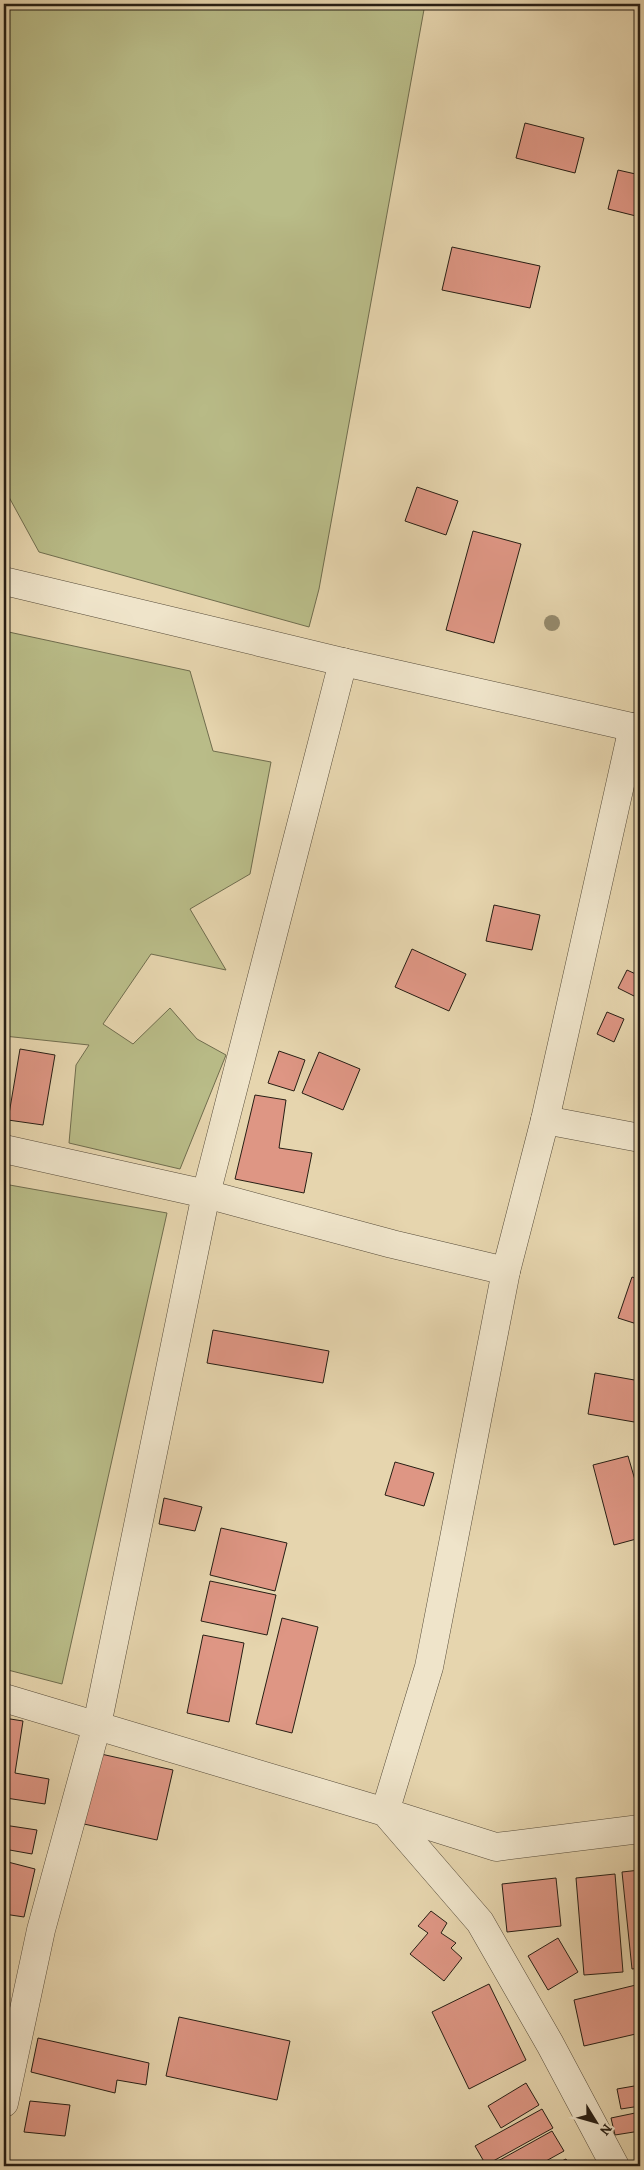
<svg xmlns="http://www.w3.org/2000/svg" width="644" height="2170" viewBox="0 0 644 2170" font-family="Alegreya,serif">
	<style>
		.green { fill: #b9bc88; stroke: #706d4e }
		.building { fill: #de9684; stroke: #271e14 }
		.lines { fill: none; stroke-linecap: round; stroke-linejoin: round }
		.minor-casing { stroke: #574c3a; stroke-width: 29 }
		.minor { stroke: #efe4ca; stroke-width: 28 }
		.tree { fill: #958a6d }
	</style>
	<rect width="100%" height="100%" fill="#e6d5ae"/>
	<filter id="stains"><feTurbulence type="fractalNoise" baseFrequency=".004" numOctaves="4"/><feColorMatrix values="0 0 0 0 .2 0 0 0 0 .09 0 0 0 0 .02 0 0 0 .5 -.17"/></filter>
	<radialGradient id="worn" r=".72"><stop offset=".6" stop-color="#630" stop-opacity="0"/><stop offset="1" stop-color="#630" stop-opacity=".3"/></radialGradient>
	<g class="green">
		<path d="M4,4h421l-106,585 -10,38 -270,-75 -35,-64z"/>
		<path d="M4,631l186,40 23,80 58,11 -21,112 -60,35 36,61 -75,-16 -48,70 30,20 37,-36 27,31 29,16 -46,114 -111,-26 7,-78 13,-20 -85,-9z"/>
		<path d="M4,1184l163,29 -105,471 -58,-15z"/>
	</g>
	<g class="building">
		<path d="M525,123l59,15 -9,35 -59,-15z"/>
		<path d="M618,170l22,5v42l-32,-8z"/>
		<path d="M452,247l88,19 -10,42 -88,-18z"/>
		<path d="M417,487l41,14 -12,34 -41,-14z"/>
		<path d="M473,531l48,13 -27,99 -48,-13z"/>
		<path d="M494,905l46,10 -8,35 -46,-9z"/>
		<path d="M412,949l54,25 -17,37 -54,-24z"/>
		<path d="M627,970l13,6v7l-6,13 -16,-8z"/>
		<path d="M607,1012l17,7 -10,23 -17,-8z"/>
		<path d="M20,1049l35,6 -12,70 -35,-5z"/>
		<path d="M279,1051l26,9 -11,31 -26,-8z"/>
		<path d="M319,1052l41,17 -17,41 -41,-17z"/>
		<path d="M255,1095l31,5 -7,48 33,5 -8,40 -69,-14z"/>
		<path d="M632,1277l8,3v45l-22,-7z"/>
		<path d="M213,1330l116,21 -6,32 -116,-20z"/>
		<path d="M595,1373l45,8v42l-52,-9z"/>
		<path d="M628,1456l7,24 5,-1v59l-26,7 -21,-80z"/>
		<path d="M395,1462l39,11 -10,33 -39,-11z"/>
		<path d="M164,1498l38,9 -7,24 -36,-7z"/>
		<path d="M221,1528l66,15 -12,48 -65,-16z"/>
		<path d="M210,1581l66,14 -9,40 -66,-14z"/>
		<path d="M282,1618l36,9 -26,106 -36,-9z"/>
		<path d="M203,1635l41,8 -15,79 -42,-9z"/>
		<path d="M4,1718l19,3 -8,52 34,6 -4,25 -39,-6 -2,13z"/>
		<path d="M101,1754l72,16 -16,70 -73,-16z"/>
		<path d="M4,1825l33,5 -5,24 -28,-5z"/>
		<path d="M4,1861l31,8 -11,48 -20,-3z"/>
		<path d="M640,1870v98l-8,1 -10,-97z"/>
		<path d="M615,1874l8,98 -39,3 -8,-97z"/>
		<path d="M556,1878l5,48 -54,6 -5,-48z"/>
		<path d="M431,1911l16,12 -6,10 15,10 -5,5 11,10 -18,23 -34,-27 18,-21 -10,-7z"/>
		<path d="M558,1938l20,34 -30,18 -20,-34z"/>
		<path d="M489,1984l37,76 -57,29 -37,-77z"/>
		<path d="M640,1984v49l-56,13 -10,-46z"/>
		<path d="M179,2017l111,24 -13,59 -111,-24z"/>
		<path d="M38,2038l111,25 -3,22 -29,-5 -2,13 -84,-21z"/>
		<path d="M526,2083l13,22 -38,23 -13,-22z"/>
		<path d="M640,2085v21l-19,3 -4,-20z"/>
		<path d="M30,2101l40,4 -5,31 -41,-4z"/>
		<path d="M542,2109l11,19 -67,37 -11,-19z"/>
		<path d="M640,2112v19l-25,4 -4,-17z"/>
		<path d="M552,2131l12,20 -27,15h-48z"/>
		<path d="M566,2159l4,7h-19z"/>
	</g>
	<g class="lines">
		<defs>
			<g id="minor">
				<path d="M4,581l339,81 297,67"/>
				<path d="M633,727l-88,393 -39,151 -77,396 -44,145 111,35 144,-18"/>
				<path d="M545,1120l95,18"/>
				<path d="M4,1149l202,45 186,50 114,27"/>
				<path d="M4,1698l381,114 95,110 70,122 65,122"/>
				<path d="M4,2103l37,-173 56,-205 109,-531 137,-532"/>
			</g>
		</defs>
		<use href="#minor" class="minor-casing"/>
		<use href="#minor" class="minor"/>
	</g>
	<circle class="tree" cx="552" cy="623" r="8"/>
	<rect width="644" height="2170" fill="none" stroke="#e6d5ae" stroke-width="20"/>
	<rect x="5" y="5" width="634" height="2160" fill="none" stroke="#271e14" stroke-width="2.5"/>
	<rect x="10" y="10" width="624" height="2150" fill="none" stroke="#271e14"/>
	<g transform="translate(596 2122) rotate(127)" stroke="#efe4ca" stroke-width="4" paint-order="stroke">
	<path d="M0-4L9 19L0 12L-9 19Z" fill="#271e14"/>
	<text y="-8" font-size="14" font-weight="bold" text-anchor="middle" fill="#271e14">N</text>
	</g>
	<rect width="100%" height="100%" filter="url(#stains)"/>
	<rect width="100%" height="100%" fill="url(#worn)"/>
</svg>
